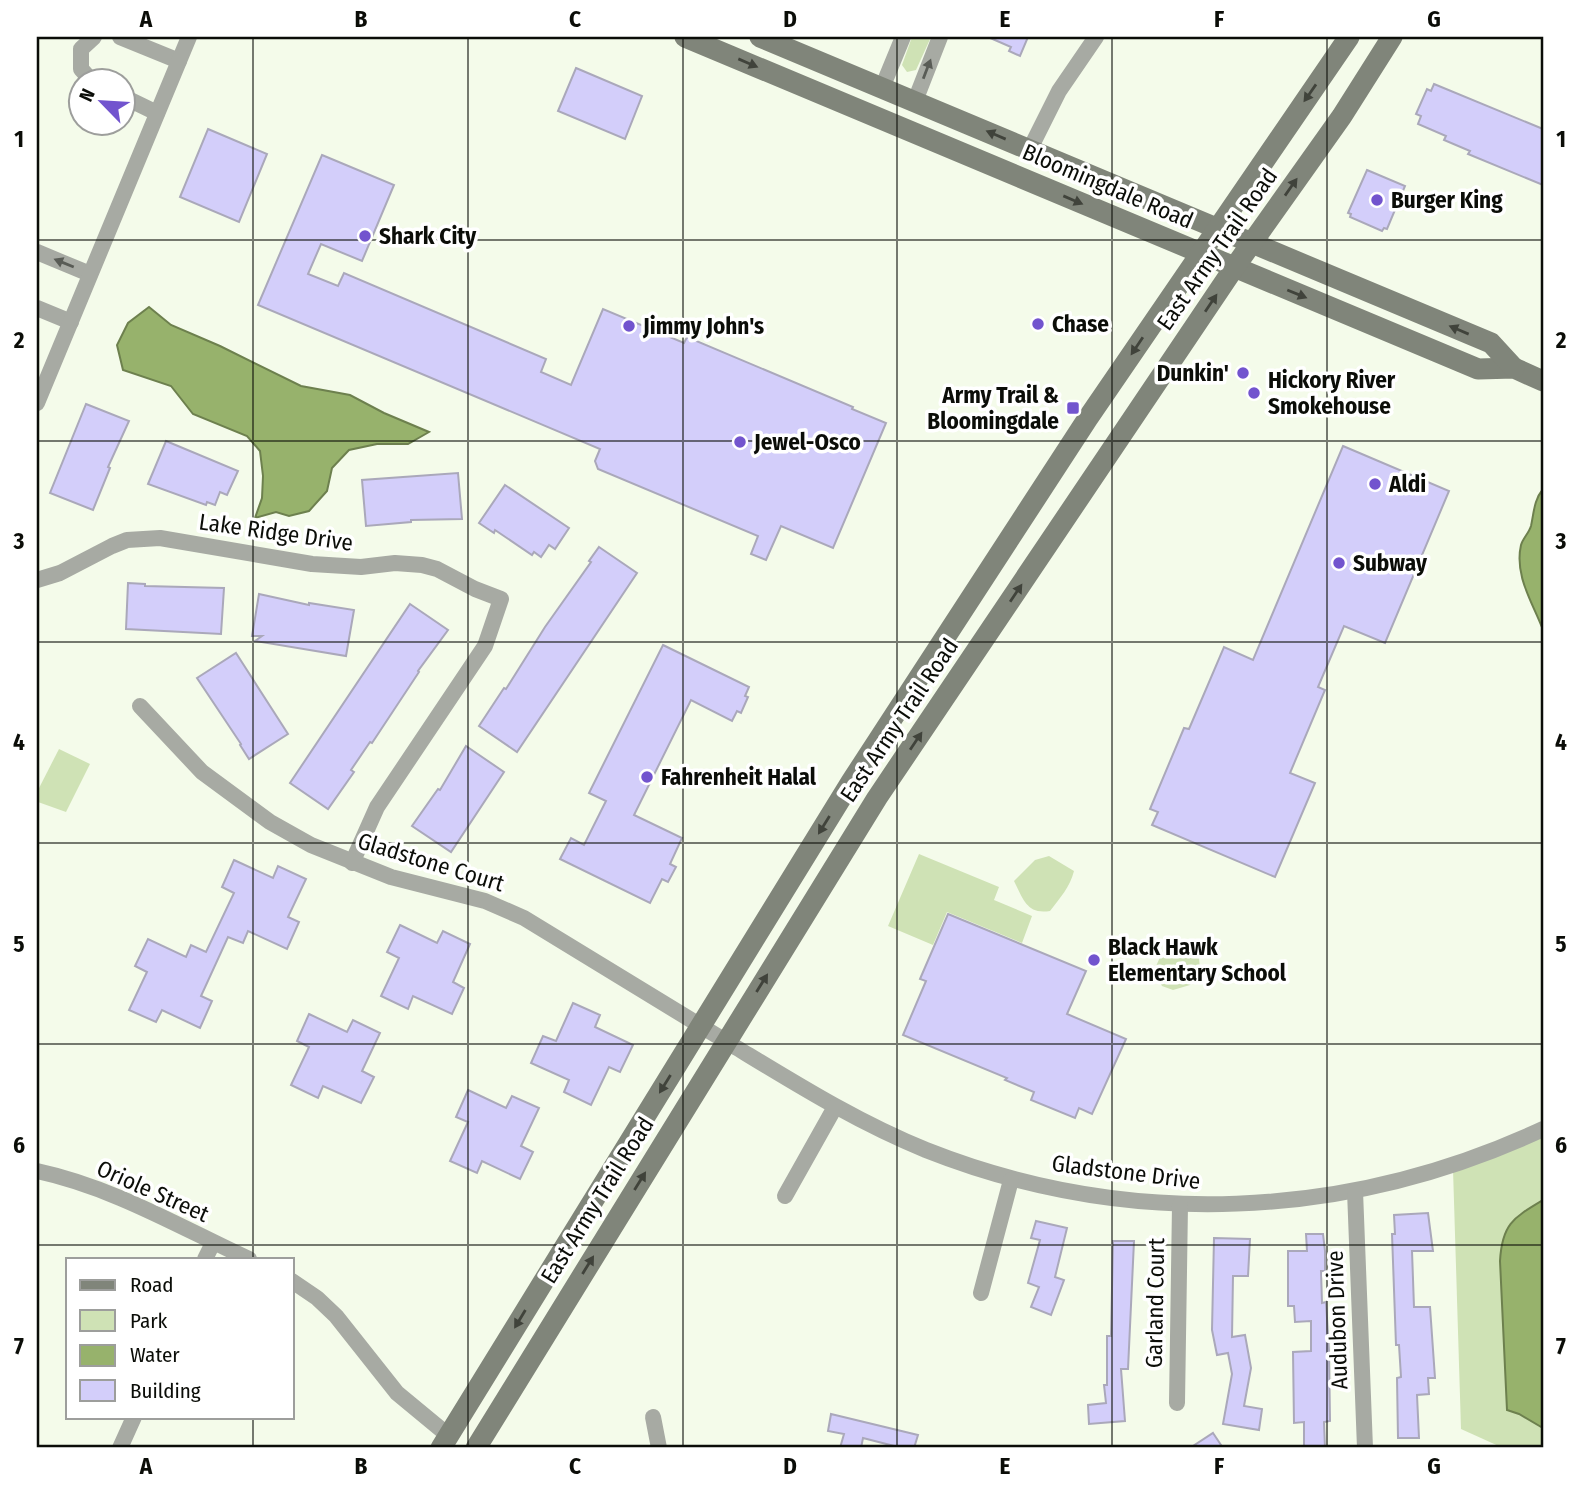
<svg xmlns="http://www.w3.org/2000/svg" width="1580" height="1485" viewBox="0 0 1580 1485" font-family="'Fira Sans Condensed',sans-serif">
	<style>
		.green { fill: #cfe2b5 }
		.water { fill: #97b26c; stroke: #6d804e; stroke-width: 2 }
		.building { fill: #d3cefa; stroke: #aaa8ba; stroke-width: 2 }
		.lines { fill: none; stroke-linecap: round; stroke-linejoin: round }
		.minor { stroke: #a7aaa3; stroke-width: 16 }
		.secondary { stroke: #80857a; stroke-width: 21 }
		.oneway { fill: #40433b }
		.oneway2 { fill: #595c56 }
		.grid { fill: none; stroke: #0b0d08; stroke-width: 2; stroke-opacity: 0.55 }
		.poi-dot { fill: #7254ce; stroke: #fff; stroke-width: 2.5 }
		.labels { text-anchor: middle; stroke-width: 7; stroke-linejoin: round; paint-order: stroke }
		.street-label { font-size: 23px; fill: #0b0d08; stroke: #fff }
		.poi-label { font-size: 23px; font-weight: bold; fill: #0b0d08; stroke: #fff; text-anchor: start }
		.neatline { fill: none; stroke: #0b0d08; stroke-width: 2.5 }
		.grid-label { font-size: 23px; text-anchor: middle; font-weight: bold; fill: #0b0d08 }
	</style>
	<rect width="100%" height="100%" fill="#f4fbea"/>
	<g class="green">
		<path d="M912,37h19l-15,33 -9,2 -5,-7z"/>
		<path d="M59,749l31,15 -24,48 -28,-10 -1,-10z"/>
		<path d="M919,854l80,33 -5,13 38,16 -10,27 -75,-31 -14,33 -45,-19z"/>
		<path d="M1049,856l25,15c-4,16 -14,27 -24,40 -23,4 -27,-12 -36,-30l21,-21z"/>
		<path d="M1181,949l18,9 1,12 -10,15 -17,5 -11,-4 -8,-15 9,-21z"/>
		<path d="M1543,1134v314h-40l-42,-19 -8,-260z"/>
	</g>
	<g class="water">
		<path d="M149,307l22,18 49,21 81,40 49,9 34,18 45,19 -21,12h-31l-28,6 -17,18 -5,23 -18,20 -20,5 -13,-4 -21,6 7,-20 1,-22 -3,-25 -13,-15 -54,-22 -22,-28 -48,-16 -6,-25 11,-22z"/>
		<path d="M1543,489v141c-10,-27 -29,-54 -22,-85 2,-7 8,-12 10,-19 3,-14 3,-26 12,-37z"/>
		<path d="M1543,1200v228l-24,-14 -12,-4 -7,-149c2,-37 13,-43 43,-61z"/>
	</g>
	<g class="building">
		<path d="M988,37h40l-8,19 -11,-5 2,-4z"/>
		<path d="M576,68l66,28 -17,43 -67,-28z"/>
		<path d="M1434,84l109,45v56l-75,-31 2,-3 -26,-11 2,-4 -28,-12 3,-8 -5,-2 11,-25 4,2z"/>
		<path d="M208,129l59,25 -28,68 -59,-25z"/>
		<path d="M322,155l72,30 -32,76 -41,-17 -13,30 30,12 6,-13 202,86 -5,13 30,13 32,-76 81,34 3,-6 166,70 -1,2 34,14 -53,125 -52,-22 -15,34 -15,-6 7,-18 -160,-67 -3,-8 5,-12 -342,-144z"/>
		<path d="M1367,170l38,16 -18,43 -3,-1 -2,3 -32,-14 1,-3 -3,-1z"/>
		<path d="M86,404l43,17 -21,46 2,1 -17,42 -43,-17z"/>
		<path d="M166,441l72,30 -11,24 -7,-3 -5,13 -8,-3 -1,3 -58,-21z"/>
		<path d="M1343,446l106,45 -64,152 -41,-17 -26,61 7,3 -35,83 25,10 -40,94 -123,-52 6,-13 -8,-3 34,-81 5,1 35,-82 29,13z"/>
		<path d="M458,473l4,46 -51,1v2l-45,4 -4,-46z"/>
		<path d="M505,485l64,43 -14,21 -6,-4 -8,12 -7,-5 -2,3 -37,-25 -1,3 -15,-10z"/>
		<path d="M599,547l38,26 -120,179 -38,-26 25,-38 2,1 39,-62 46,-65 -2,-1z"/>
		<path d="M128,583l17,1v2l79,2 -3,46 -95,-5z"/>
		<path d="M259,594l50,11v-2l45,7 -8,46 -91,-15 7,-5h-10z"/>
		<path d="M410,604l38,26 -30,41 1,1 -47,71 -2,-1 -19,28 3,2 -26,37 -38,-26z"/>
		<path d="M663,645l86,42 -4,9 3,1 -7,16 -4,-2 -5,10 -41,-21 -57,115 48,23 -12,26 6,3 -8,15 -6,-3 -12,24 -90,-44 11,-21 13,7 22,-44 -17,-8z"/>
		<path d="M236,653l52,81 -39,25 -9,-14 1,-1 -44,-66z"/>
		<path d="M466,746l38,26 -53,80 -39,-26 26,-37 2,1z"/>
		<path d="M234,860l39,18 5,-12 28,13 -18,38 11,5 -12,27 -39,-18 -5,12 -15,-6 -27,59 11,5 -12,27 -38,-18 -6,12 -27,-12 18,-38 -12,-6 13,-27 38,18 5,-12 15,7 28,-59 -12,-6z"/>
		<path d="M948,914l138,57 -19,43 59,25 -34,75 -13,-6 -4,10 -44,-18 3,-8 -29,-12 2,-2 -104,-43 23,-54 -6,-2z"/>
		<path d="M400,925l37,18 6,-12 27,13 -17,38 11,6 -12,26 -39,-18 -5,13 -27,-13 18,-38 -12,-6z"/>
		<path d="M573,1003l27,12 -5,12 38,18 -13,27 -11,-5 -18,38 -27,-13 5,-12 -38,-17 12,-27 13,5z"/>
		<path d="M309,1014l38,18 6,-12 27,13 -18,38 12,6 -13,26 -38,-17 -5,12 -27,-13 18,-38 -12,-6z"/>
		<path d="M468,1090l38,18 6,-12 27,12 -18,38 12,6 -13,27 -38,-18 -5,12 -27,-12 18,-39 -12,-5z"/>
		<path d="M1428,1213l5,38h-21l2,56h16l5,71h-7l1,16 -12,1 2,43h-21l-1,-60 4,-1 -2,-32h-3l-4,-111h3l-1,-19z"/>
		<path d="M1036,1221l31,7 -12,49 9,3 -13,35 -20,-8 8,-20 -11,-4 12,-43 -9,-2z"/>
		<path d="M1306,1234h17l2,17v20h-4l1,32 4,-1 3,49 1,70 -6,1 1,26h-21v-26l-10,1 -1,-71 18,-1v-30l-16,1 -1,-16h-6v-55h19z"/>
		<path d="M1214,1238l36,1 -2,37h-15l-1,61 13,-2 6,33 -7,38 18,3 -3,21 -36,-6 9,-50 -4,-21 -11,2 -5,-25z"/>
		<path d="M1113,1241h21l-6,128h-7l4,52 -36,3 -1,-19 18,-2 -2,-18h3v-49h4z"/>
		<path d="M831,1414l87,21 -4,13h-21l1,-2 -31,-8 -2,10h-21l4,-14 -16,-3z"/>
		<path d="M1213,1433l10,15h-33z"/>
	</g>
	<g class="lines">
		<g class="minor">
			<path d="M120,37l59,24"/>
			<path d="M91,80l-10,-11v-20l13,-12"/>
			<path d="M882,88l21,-51"/>
			<path d="M122,96l35,17"/>
			<path d="M915,101l25,-64"/>
			<path d="M1030,149l29,-58 37,-54"/>
			<path d="M37,252l53,22"/>
			<path d="M37,308l34,14"/>
			<path d="M37,403l152,-366"/>
			<path d="M37,580l23,-7 52,-27 15,-6 33,-2 152,26 49,3 34,-4 27,2 15,4 38,20 26,10 -16,47 -108,161 -25,56"/>
			<path d="M140,706l62,66 68,50 41,23 80,32 94,24 39,17c71,44 142,87 213,130 61,37 122,75 189,102 202,80 421,70 617,-21"/>
			<path d="M37,1171c75,16 143,56 212,88"/>
			<path d="M1355,1191l10,257"/>
			<path d="M785,1196l50,-89"/>
			<path d="M205,1259l8,-16"/>
			<path d="M292,1281l25,17 19,18 61,77 52,43"/>
			<path d="M981,1293l30,-113"/>
			<path d="M1177,1403l3,-198"/>
			<path d="M653,1417l6,31"/>
			<path d="M120,1448l14,-31"/>
		</g>
		<g class="secondary">
			<path d="M685,37l793,332 36,-1 29,13"/>
			<path d="M760,37l731,306 23,25"/>
			<path d="M441,1448l410,-666 237,-364 261,-381"/>
			<path d="M476,1448l401,-650 357,-530 108,-152 50,-79"/>
		</g>
	</g>
	<defs><path id="oneway-solid" d="M-6-.8H1V-3.2L6.5 0L1 3.2V.8H-6Z" transform="scale(1.75)"/></defs>
	<g class="oneway">
		<use href="#oneway-solid" transform="translate(748 63) rotate(23)"/>
		<use href="#oneway-solid" transform="translate(1310 93) rotate(125)"/>
		<use href="#oneway-solid" transform="translate(996 135) rotate(-157)"/>
		<use href="#oneway-solid" transform="translate(1291 187) rotate(-55)"/>
		<use href="#oneway-solid" transform="translate(1073 200) rotate(23)"/>
		<use href="#oneway-solid" transform="translate(1297 294) rotate(22)"/>
		<use href="#oneway-solid" transform="translate(1211 303) rotate(-56)"/>
		<use href="#oneway-solid" transform="translate(1459 330) rotate(-157)"/>
		<use href="#oneway-solid" transform="translate(1137 346) rotate(124)"/>
		<use href="#oneway-solid" transform="translate(1016 593) rotate(-56)"/>
		<use href="#oneway-solid" transform="translate(916 741) rotate(-56)"/>
		<use href="#oneway-solid" transform="translate(824 825) rotate(122)"/>
		<use href="#oneway-solid" transform="translate(762 983) rotate(-58)"/>
		<use href="#oneway-solid" transform="translate(665 1084) rotate(122)"/>
		<use href="#oneway-solid" transform="translate(640 1181) rotate(-58)"/>
		<use href="#oneway-solid" transform="translate(588 1265) rotate(-58)"/>
		<use href="#oneway-solid" transform="translate(520 1319) rotate(121)"/>
	</g>
	<g class="oneway2">
		<use href="#oneway-solid" transform="translate(927 69) rotate(-69)"/>
		<use href="#oneway-solid" transform="translate(64 263) rotate(-158)"/>
	</g>
	<path class="grid" d="M253,37v1222M468,37v1411M683,37v1411M897,37v1411M1112,37v1411M1327,37v1411M37,240h1506M37,441h1506M37,642h1506M37,843h1506M37,1044h1506M37,1245h1506M253,1417v31"/>
	<g class="poi-dot">
		<circle cx="1377" cy="200" r="7"/>
		<circle cx="365" cy="236" r="7"/>
		<circle cx="1038" cy="324" r="7"/>
		<circle cx="629" cy="326" r="7"/>
		<circle cx="1243" cy="373" r="7"/>
		<circle cx="1254" cy="393" r="7"/>
		<rect x="1066" y="401" width="14" height="14" rx="3.5"/>
		<circle cx="740" cy="442" r="7"/>
		<circle cx="1375" cy="484" r="7"/>
		<circle cx="1339" cy="563" r="7"/>
		<circle cx="647" cy="777" r="7"/>
		<circle cx="1094" cy="960" r="7"/>
	</g>
	<g class="labels">
		<g class="street-label">
			<text transform="translate(1108 186) rotate(23)" y="8">Bloomingdale Road</text>
			<text transform="translate(1217 249) rotate(-55)" y="8">East Army Trail Road</text>
			<text transform="translate(276 532) rotate(8)" y="8">Lake Ridge Drive</text>
			<text transform="translate(899 720) rotate(-56)" y="8">East Army Trail Road</text>
			<text transform="translate(431 862) rotate(17)" y="8">Gladstone Court</text>
			<text transform="translate(1126 1172) rotate(7)" y="8">Gladstone Drive</text>
			<text transform="translate(153 1191) rotate(24)" y="8">Oriole Street</text>
			<text transform="translate(597 1200) rotate(-58)" y="8">East Army Trail Road</text>
			<text transform="translate(1155 1303) rotate(-89)" y="8">Garland Court</text>
			<text transform="translate(1337 1320) rotate(-92)" y="8">Audubon Drive</text>
		</g>
		<g class="poi-label">
			<text x="1391" y="208">Burger King</text>
			<text x="379" y="244">Shark City</text>
			<text x="1052" y="332">Chase</text>
			<text x="643" y="334">Jimmy John's</text>
			<text x="1229" y="381" text-anchor="end">Dunkin'</text>
			<text x="1268" y="388">Hickory River<tspan x="1268" dy="26">Smokehouse</tspan></text>
			<text x="1059" y="403" text-anchor="end">Army Trail &amp;<tspan x="1059" dy="26">Bloomingdale</tspan></text>
			<text x="754" y="450">Jewel-Osco</text>
			<text x="1389" y="492">Aldi</text>
			<text x="1353" y="571">Subway</text>
			<text x="661" y="785">Fahrenheit Halal</text>
			<text x="1108" y="955">Black Hawk<tspan x="1108" dy="26">Elementary School</tspan></text>
		</g>
	</g>
	<rect width="1580" height="1485" fill="none" stroke="#ffffff" stroke-width="77"/>
	<rect x="66" y="1258" width="228" height="161" fill="#ffffff" stroke="#9d9e9c" stroke-width="2"/>
	<rect x="80" y="1280" width="35" height="10" fill="#80857a" stroke="#9d9e9c" stroke-width="2"/>
	<text x="130" y="1292" font-size="21" fill="#0b0d08">Road</text>
	<rect x="80" y="1310" width="35" height="21" fill="#cfe2b5" stroke="#9d9e9c" stroke-width="2"/>
	<text x="130" y="1328" font-size="21" fill="#0b0d08">Park</text>
	<rect x="80" y="1345" width="35" height="21" fill="#97b26c" stroke="#9d9e9c" stroke-width="2"/>
	<text x="130" y="1362" font-size="21" fill="#0b0d08">Water</text>
	<rect x="80" y="1380" width="35" height="21" fill="#d3cefa" stroke="#9d9e9c" stroke-width="2"/>
	<text x="130" y="1398" font-size="21" fill="#0b0d08">Building</text>
	<g transform="translate(102 102) rotate(295)"><circle r="33" fill="#ffffff" stroke="#9d9e9c" stroke-width="2"/>
	<path d="M0-5L12 26L0 18L-12 26Z" fill="#7254ce"/>
	<text y="-10" font-size="19" font-weight="bold" text-anchor="middle" fill="#0b0d08">N</text>
	</g>
	<rect x="38" y="38" width="1504" height="1408" class="neatline"/>
	<g class="grid-label">
		<text x="146" y="27">A</text>
		<text x="361" y="27">B</text>
		<text x="575" y="27">C</text>
		<text x="790" y="27">D</text>
		<text x="1005" y="27">E</text>
		<text x="1219" y="27">F</text>
		<text x="1434" y="27">G</text>
		<text x="19" y="147">1</text>
		<text x="1561" y="147">1</text>
		<text x="19" y="348">2</text>
		<text x="1561" y="348">2</text>
		<text x="19" y="549">3</text>
		<text x="1561" y="549">3</text>
		<text x="19" y="750">4</text>
		<text x="1561" y="750">4</text>
		<text x="19" y="952">5</text>
		<text x="1561" y="952">5</text>
		<text x="19" y="1153">6</text>
		<text x="1561" y="1153">6</text>
		<text x="19" y="1354">7</text>
		<text x="1561" y="1354">7</text>
		<text x="146" y="1474">A</text>
		<text x="361" y="1474">B</text>
		<text x="575" y="1474">C</text>
		<text x="790" y="1474">D</text>
		<text x="1005" y="1474">E</text>
		<text x="1219" y="1474">F</text>
		<text x="1434" y="1474">G</text>
	</g>
</svg>
